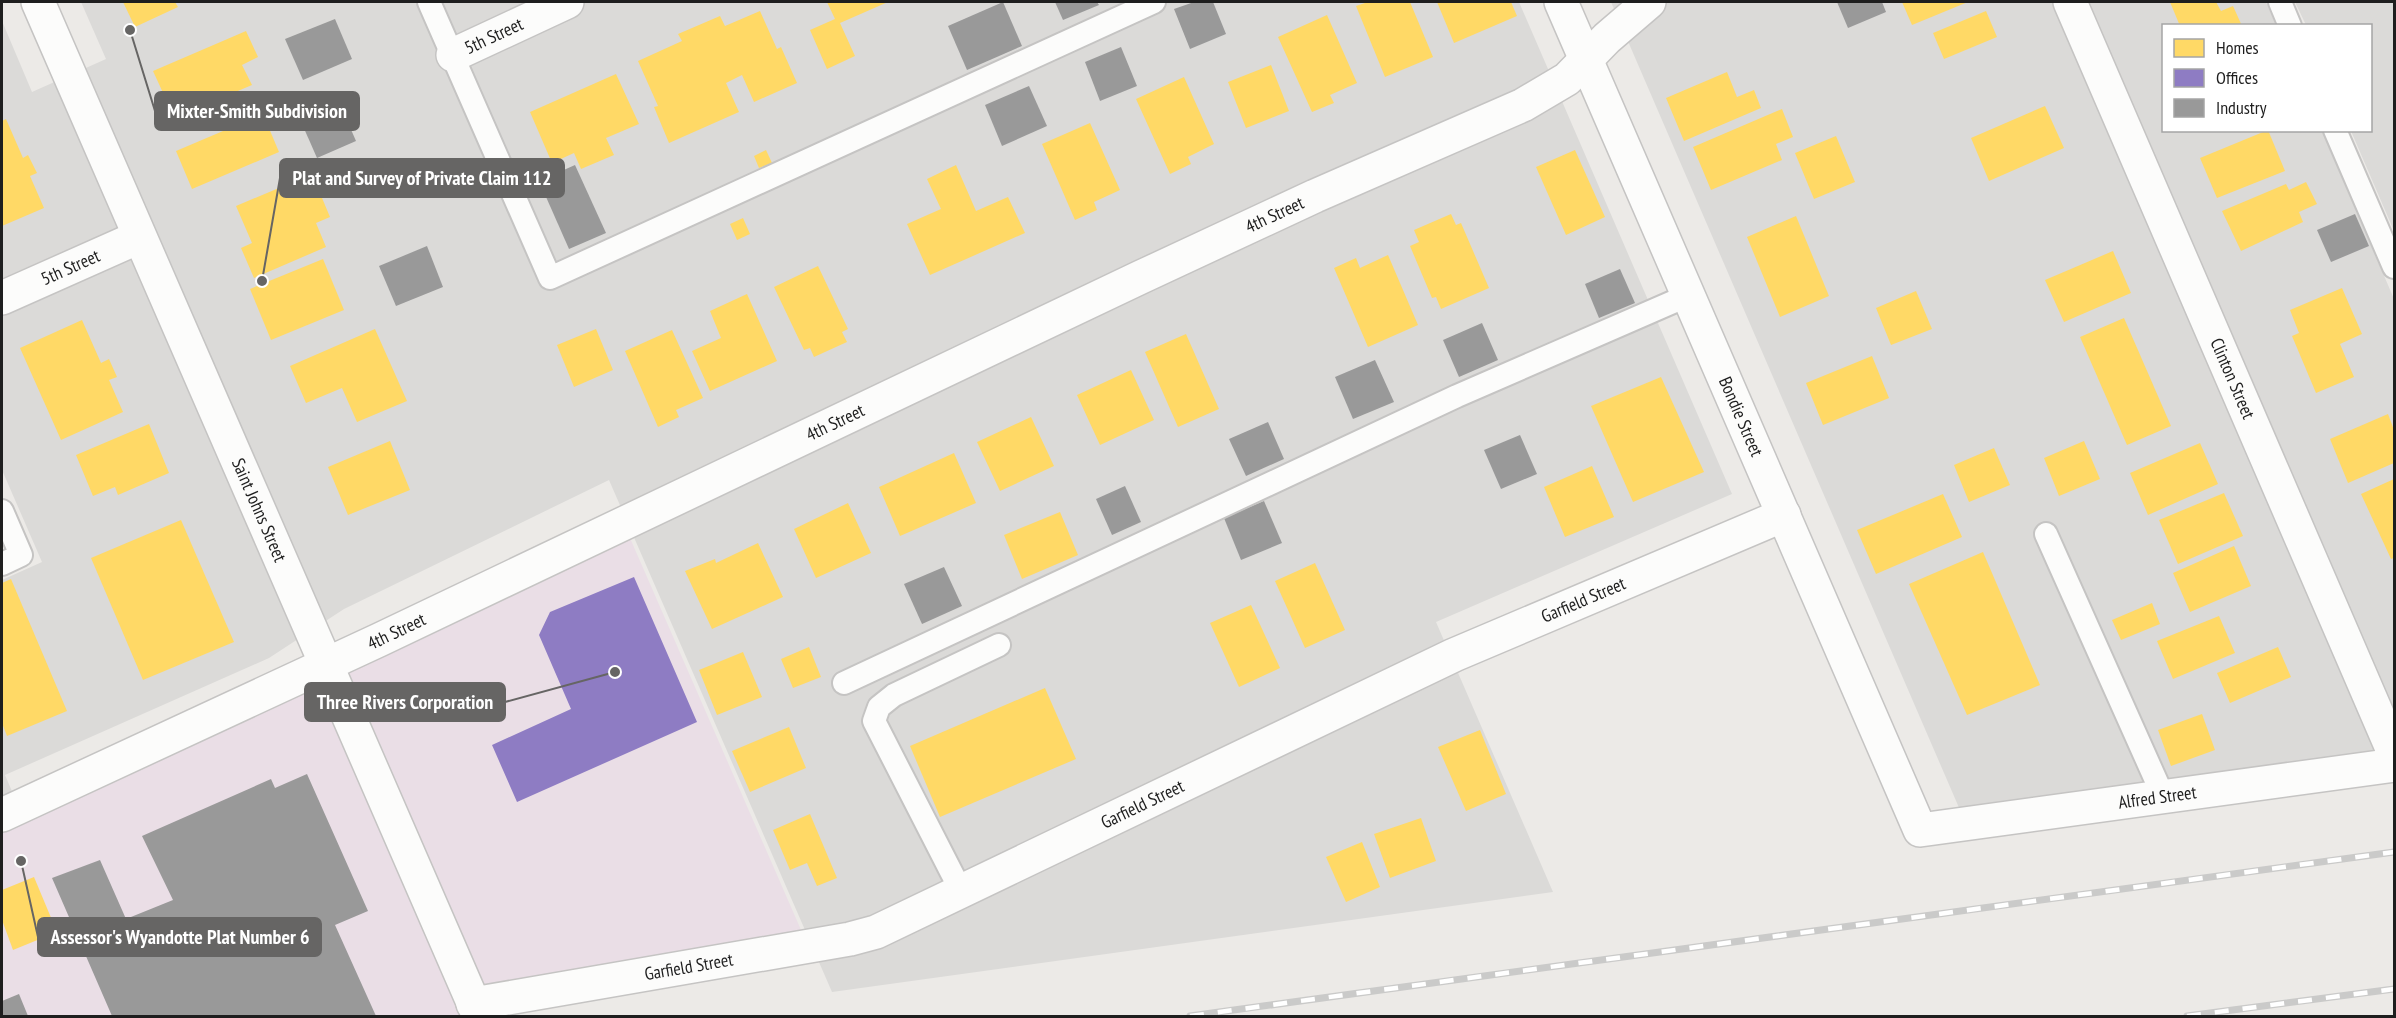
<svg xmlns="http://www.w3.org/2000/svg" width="2396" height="1018" viewBox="0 0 2396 1018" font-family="'PT Sans Narrow',sans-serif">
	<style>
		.residential { fill: #dbdad8 }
		.industrial { fill: #eadee6 }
		.homes { fill: #ffd966 }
		.offices { fill: #8e7cc3 }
		.industry { fill: #999 }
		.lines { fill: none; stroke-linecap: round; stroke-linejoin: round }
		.service-casing { stroke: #c5c4c3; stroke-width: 26 }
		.minor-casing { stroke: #c5c4c3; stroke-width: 36 }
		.service { stroke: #fcfcfb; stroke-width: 22 }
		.minor { stroke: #fcfcfb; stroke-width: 33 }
		.rail-casing { stroke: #cacac9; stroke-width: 7 }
		.rail { stroke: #fff; stroke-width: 4.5; stroke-dasharray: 14; stroke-linecap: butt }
		.labels { text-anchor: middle; stroke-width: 6; stroke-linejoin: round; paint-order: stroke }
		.street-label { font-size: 18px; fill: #1e1e1e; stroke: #fff }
		.leader { fill: none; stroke: #666564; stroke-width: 2 }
		.callout-dot { fill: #666564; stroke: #fff; stroke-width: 2 }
		.callout { fill: #666564; stroke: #666564; stroke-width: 2 }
		.callout-label { font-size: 20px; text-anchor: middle; font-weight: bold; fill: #fff }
	</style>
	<rect width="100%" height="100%" fill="#eceae7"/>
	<g class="residential">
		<path d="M81,2h1438l213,492 -296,128 117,270 -721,100 -223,-512 -265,129 -75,49 -264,117 103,241 -106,-70v-366l40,-18 -40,-92v-449l30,71 74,-33z"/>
		<path d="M1611,2h655l10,23 -112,1v104l158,1 72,168v451l-434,60z"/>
		<path d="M2295,2h99v229l-43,-100 19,-1v-104l-64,-1z"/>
	</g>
	<path class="industrial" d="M623,522l185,424 -329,70h-477v-201z"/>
	<g class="homes">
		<path d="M123,2h52l3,5 -43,20z"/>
		<path d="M827,2h61l-48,21 15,33 -28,13 -17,-39 25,-11z"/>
		<path d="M1368,2h42l23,55 -48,20 -29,-71z"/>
		<path d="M1437,2h74l6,14 -63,27z"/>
		<path d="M1902,2h66l-56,23z"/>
		<path d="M2170,2h46l5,9 12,-5 9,20h-62z"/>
		<path d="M760,11l17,38 4,-2 16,36 -43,19 -12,-27 -16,8 13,29 -70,31 -15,-36 4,-1 -20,-45 44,-20 -4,-7 42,-18 5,10z"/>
		<path d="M1986,11l11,26 -53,22 -11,-26z"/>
		<path d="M1327,15l30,68 -27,12 4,8 -22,9 -34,-75z"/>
		<path d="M246,31l12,26 -16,8 10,20 -85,36 -10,-23 7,-3 -11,-24z"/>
		<path d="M1271,65l18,46 -43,17 -18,-46z"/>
		<path d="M1727,72l10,25 17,-7 7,18 -77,33 -18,-43z"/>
		<path d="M616,74l23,50 -33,14 8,17 -33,14 -7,-16 -22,10 -22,-51z"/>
		<path d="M1184,77l30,67 -26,13 3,7 -21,10 -34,-75z"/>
		<path d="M2045,106l19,42 -75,33 -18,-43z"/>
		<path d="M1782,109l11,28 -17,7 6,16 -71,30 -18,-43z"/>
		<path d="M263,114l16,38 -87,37 -16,-38z"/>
		<path d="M6,119l17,39 5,-3 9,18 -7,3 14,32 -42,18v-105z"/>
		<path d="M1090,123l30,67 -26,12 3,8 -22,10 -33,-76z"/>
		<path d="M2268,130l17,41 -68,27 -17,-40z"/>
		<path d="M1836,136l19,46 -41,17 -19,-46z"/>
		<path d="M766,150l6,13 -13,5 -5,-12z"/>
		<path d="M1575,150l30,67 -39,18 -30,-68z"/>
		<path d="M956,165l20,46 32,-14 17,36 -95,42 -23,-51 34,-15 -14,-30z"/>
		<path d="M312,174l18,43 -14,6 10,24 -72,31 -13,-30 11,-5 -16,-37z"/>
		<path d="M2306,182l11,22 -18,8 4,10 -62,29 -19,-40 64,-27 3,6z"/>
		<path d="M1451,214l5,11 5,-2 28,65 -48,21 -5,-12 -4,1 -22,-52 9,-4 -5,-12z"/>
		<path d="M1796,216l33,80 -49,21 -33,-80z"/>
		<path d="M743,218l7,16 -13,6 -7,-16z"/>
		<path d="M2113,251l18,42 -67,29 -19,-42z"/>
		<path d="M1388,255l30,70 -50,22 -34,-79 22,-10 4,10z"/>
		<path d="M323,259l21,51 -73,30 -21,-51z"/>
		<path d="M818,266l30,63 -6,3 5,10 -33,15 -4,-9 -6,2 -30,-63z"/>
		<path d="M2342,288l20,46 -22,10 14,33 -38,16 -24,-57 7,-3 -9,-23z"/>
		<path d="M1916,291l16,38 -41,16 -15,-37z"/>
		<path d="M747,294l30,67 -67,30 -18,-40 29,-13 -11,-27z"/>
		<path d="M2124,318l47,108 -44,19 -47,-108z"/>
		<path d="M82,320l19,43 8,-4 8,18 -8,3 14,32 -62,28 -41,-92z"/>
		<path d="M375,329l32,72 -50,21 -15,-34 -36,15 -16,-37z"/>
		<path d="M596,329l17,41 -39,17 -17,-42z"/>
		<path d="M672,330l31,68 -27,12 3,7 -21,10 -33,-76z"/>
		<path d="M1186,334l33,75 -41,18 -33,-75z"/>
		<path d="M1872,356l17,42 -66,27 -17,-42z"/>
		<path d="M1131,370l23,50 -54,25 -23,-50z"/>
		<path d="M1661,377l43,95 -71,30 -42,-96z"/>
		<path d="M2388,414l6,16v33l-46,20 -18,-44z"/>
		<path d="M1031,417l23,49 -54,25 -23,-49z"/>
		<path d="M149,424l20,49 -51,22 -3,-8 -22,9 -17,-41z"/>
		<path d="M390,441l20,49 -62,25 -20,-48z"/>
		<path d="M2084,441l16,38 -41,17 -15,-38z"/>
		<path d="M2200,443l18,41 -70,31 -18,-42z"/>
		<path d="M1994,448l16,37 -41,17 -15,-37z"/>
		<path d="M954,453l22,50 -76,33 -21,-49z"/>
		<path d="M1592,466l22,51 -49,20 -21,-50z"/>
		<path d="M2394,479v79l-3,1 -30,-65z"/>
		<path d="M2224,493l19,43 -65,28 -19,-44z"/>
		<path d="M1943,494l19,43 -86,37 -19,-44z"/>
		<path d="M848,503l23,50 -55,25 -22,-49z"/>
		<path d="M1060,512l18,43 -56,24 -18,-44z"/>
		<path d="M181,520l53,122 -91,38 -52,-122z"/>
		<path d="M758,543l25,54 -71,32 -27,-58 30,-12 1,4z"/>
		<path d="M2234,546l17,40 -61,26 -17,-39z"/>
		<path d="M1983,552l57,133 -73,30 -58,-131z"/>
		<path d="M1315,563l30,67 -40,18 -30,-67z"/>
		<path d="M11,579l56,132 -60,25 -5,-13v-140z"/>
		<path d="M2152,603l8,21 -39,16 -9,-20z"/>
		<path d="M1251,605l29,63 -41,19 -29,-64z"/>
		<path d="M2219,616l16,37 -62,26 -16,-38z"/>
		<path d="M809,647l12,30 -28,11 -12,-29z"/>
		<path d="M2278,647l13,30 -61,26 -13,-30z"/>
		<path d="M743,652l19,45 -45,18 -18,-45z"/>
		<path d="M1045,688l31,71 -136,58 -30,-71z"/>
		<path d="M2202,714l13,36 -44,16 -13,-36z"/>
		<path d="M789,727l17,41 -56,24 -18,-41z"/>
		<path d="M1480,730l26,64 -40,17 -28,-64z"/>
		<path d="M810,814l27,64 -20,8 -10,-23 -17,7 -17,-40z"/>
		<path d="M1421,818l15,43 -46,17 -16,-44z"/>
		<path d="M1362,842l18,45 -34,15 -20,-45z"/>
		<path d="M34,877l23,55 -44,18 -11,-30v-30z"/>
	</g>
	<path class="offices" d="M634,577l63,145 -180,80 -25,-57 79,-36 -32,-74 11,-23z"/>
	<g class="industry">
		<path d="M1003,2l19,44 -55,24 -19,-44z"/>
		<path d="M1055,2h42l2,3 -36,15z"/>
		<path d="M1194,2h19l13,32 -36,15 -16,-40z"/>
		<path d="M1837,2h45l4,10 -38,16z"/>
		<path d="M335,19l17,40 -49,21 -18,-41z"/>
		<path d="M1121,47l16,39 -37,15 -15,-39z"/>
		<path d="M1029,86l18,40 -45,20 -17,-41z"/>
		<path d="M338,100l18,41 -39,17 -18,-41z"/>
		<path d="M575,165l31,68 -37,16 -30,-68z"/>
		<path d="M2355,214l14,32 -38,16 -14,-32z"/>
		<path d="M427,246l16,41 -47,19 -17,-40z"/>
		<path d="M1620,269l15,34 -36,15 -14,-34z"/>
		<path d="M1482,323l16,37 -39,17 -16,-37z"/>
		<path d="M1375,360l19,42 -41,17 -18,-42z"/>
		<path d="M1268,422l16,37 -38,17 -17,-37z"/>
		<path d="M1520,435l17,39 -36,15 -17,-39z"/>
		<path d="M1125,486l16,36 -29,13 -16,-36z"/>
		<path d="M1264,501l18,42 -41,17 -17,-42z"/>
		<path d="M944,567l18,39 -40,18 -18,-40z"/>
		<path d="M307,774l61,137 -33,14 41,91h-264l-60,-138 48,-18 26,59 47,-19 -31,-64 129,-57 4,9z"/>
		<path d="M19,994l9,22h-26v-15z"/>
	</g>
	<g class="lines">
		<defs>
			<g id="service">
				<path d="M429,2l121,276 604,-276"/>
				<path d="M2280,2l10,24"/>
				<path d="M2335,130l59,137"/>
				<path d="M2,511l19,44 -19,9"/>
				<path d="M2046,534l117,262"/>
				<path d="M844,683l613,-287 232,-101"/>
				<path d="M961,891l-87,-170 5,-14 15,-12 105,-50"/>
			</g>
			<g id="minor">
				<path id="s1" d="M38,2l441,1014"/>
				<path id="s2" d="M1561,2l359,828 474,-65"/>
				<path id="s3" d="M2070,2l324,751"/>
				<path id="s4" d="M453,55l114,-53"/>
				<path id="s5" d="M2,298l137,-61"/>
				<path id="s6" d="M2,815l377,-175 762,-363 174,-81 208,-91 44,-26 40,-41 42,-36"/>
				<path id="s7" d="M473,1004l377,-65 26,-7 578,-277 330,-140"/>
			</g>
		</defs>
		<use href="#service" class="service-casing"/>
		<use href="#minor" class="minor-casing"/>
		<use href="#service" class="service"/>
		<use href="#minor" class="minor"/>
		<defs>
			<g id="rail">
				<path d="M1190,1016l1204,-164"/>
				<path d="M2187,1016l207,-27"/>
			</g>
		</defs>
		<use href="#rail" class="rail-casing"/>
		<use href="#rail" class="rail"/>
	</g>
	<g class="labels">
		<g class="street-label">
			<text dy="6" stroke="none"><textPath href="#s4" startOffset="45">5th Street</textPath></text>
			<text dy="6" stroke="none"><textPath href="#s6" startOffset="1407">4th Street</textPath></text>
			<text dy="6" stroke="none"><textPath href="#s5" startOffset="75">5th Street</textPath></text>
			<text dy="6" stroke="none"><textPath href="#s3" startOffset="410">Clinton Street</textPath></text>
			<text dy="6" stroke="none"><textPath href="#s2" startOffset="452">Bondie Street</textPath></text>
			<text dy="6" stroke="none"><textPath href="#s6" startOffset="921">4th Street</textPath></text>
			<text dy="6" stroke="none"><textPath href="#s1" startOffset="554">Saint Johns Street</textPath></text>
			<text dy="6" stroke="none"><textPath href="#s7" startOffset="1191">Garfield Street</textPath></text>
			<text dy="6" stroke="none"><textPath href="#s6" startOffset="435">4th Street</textPath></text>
			<text dy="6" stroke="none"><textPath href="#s2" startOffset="1142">Alfred Street</textPath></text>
			<text dy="6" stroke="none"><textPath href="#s7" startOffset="705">Garfield Street</textPath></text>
			<text dy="6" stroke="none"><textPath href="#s7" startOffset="219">Garfield Street</textPath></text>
		</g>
	</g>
	<path class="leader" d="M130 30L155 111M262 281L280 178M615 672L505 702M21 861L38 937"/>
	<g class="callout-dot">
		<circle cx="130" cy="30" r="6"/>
		<circle cx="262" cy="281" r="6"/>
		<circle cx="615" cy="672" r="6"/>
		<circle cx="21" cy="861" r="6"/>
	</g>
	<g class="callout">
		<rect x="155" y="92" width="204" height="38" rx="6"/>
		<rect x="280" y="159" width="284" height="38" rx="6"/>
		<rect x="305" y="683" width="200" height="38" rx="6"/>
		<rect x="38" y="918" width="283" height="38" rx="6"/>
	</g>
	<g class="callout-label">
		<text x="257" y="118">Mixter-Smith Subdivision</text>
		<text x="422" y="185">Plat and Survey of Private Claim 112</text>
		<text x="405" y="709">Three Rivers Corporation</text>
		<text x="180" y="944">Assessor's Wyandotte Plat Number 6</text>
	</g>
	<rect width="2396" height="1018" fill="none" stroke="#1e1e1e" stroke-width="6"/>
	<rect x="2162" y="24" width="210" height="108" fill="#ffffff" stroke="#a5a5a5" stroke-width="1.5"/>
	<rect x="2174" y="39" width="30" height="18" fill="#ffd966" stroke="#a5a5a5" stroke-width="1.5"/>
	<text x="2216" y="54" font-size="18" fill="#1e1e1e">Homes</text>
	<rect x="2174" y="69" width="30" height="18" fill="#8e7cc3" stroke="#a5a5a5" stroke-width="1.5"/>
	<text x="2216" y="84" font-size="18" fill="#1e1e1e">Offices</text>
	<rect x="2174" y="99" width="30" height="18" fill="#999999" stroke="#a5a5a5" stroke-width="1.5"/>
	<text x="2216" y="114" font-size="18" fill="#1e1e1e">Industry</text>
</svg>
